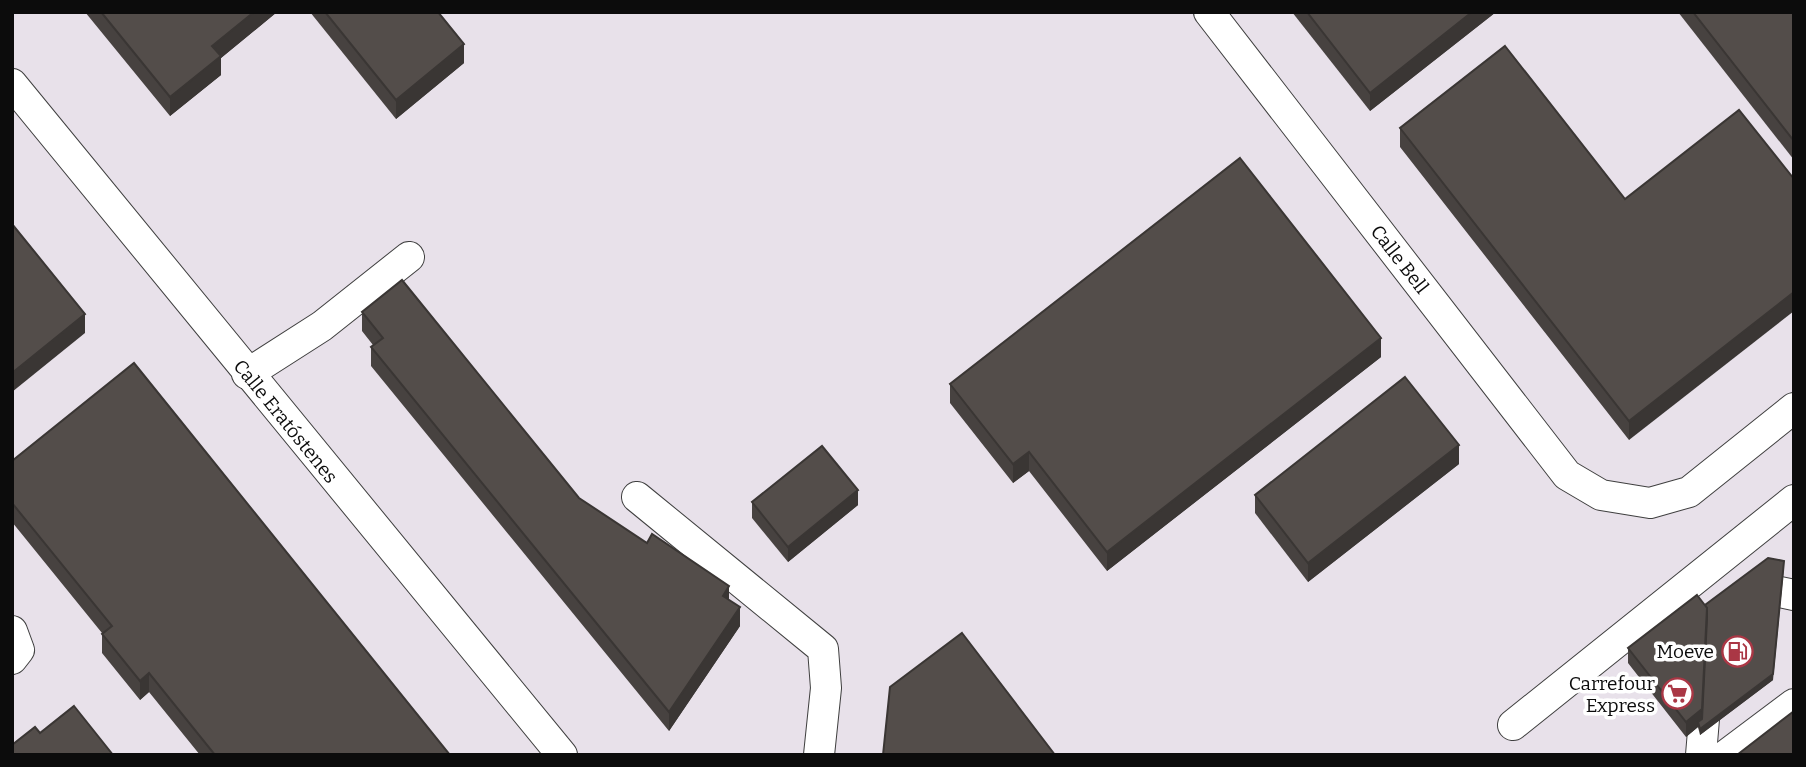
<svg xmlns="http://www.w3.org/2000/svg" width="1806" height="767" viewBox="0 0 1806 767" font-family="Bitter,serif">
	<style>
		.industrial { fill: #e8e1ea }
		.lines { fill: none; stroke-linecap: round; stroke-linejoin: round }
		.minor-casing { stroke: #3f3f3f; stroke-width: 32 }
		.minor { stroke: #fff; stroke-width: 30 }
		.wall { fill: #474240 }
		.shaded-wall { fill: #3a3634 }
		.building { fill: #534d4a; stroke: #3a3634; stroke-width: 2 }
		.labels { text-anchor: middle; stroke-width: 7; stroke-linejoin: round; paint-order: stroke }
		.street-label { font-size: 19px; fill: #0c0c0c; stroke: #fff }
		.poi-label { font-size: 19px; fill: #0c0c0c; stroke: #fff; text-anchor: end }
	</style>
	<rect width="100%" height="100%" fill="#fdf9ee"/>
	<rect class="industrial" x="12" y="12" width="1782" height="743"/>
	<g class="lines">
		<defs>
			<g id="minor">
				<path d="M1209,12l358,463 34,20 49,8 39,-11 105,-84"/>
				<path d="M12,84l550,671"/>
				<path d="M247,374l75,-48 87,-69"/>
				<path d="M637,497l186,152 3,39 -7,67"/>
				<path d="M1745,596l12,-9 37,8"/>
				<path d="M12,631l7,19 -7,9"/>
				<path d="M1513,725l281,-225"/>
				<path d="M1701,755l5,-60"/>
				<path d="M1726,755l68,-51"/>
			</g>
		</defs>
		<use href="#minor" class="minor-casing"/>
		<use href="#minor" class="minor"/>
	</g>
	<g class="wall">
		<path d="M85,12h192l-56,46v17l-51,41z"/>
		<path d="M310,12h128l26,51 -68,56z"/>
		<path d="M1292,12h204l-126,99z"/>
		<path d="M1678,12h116v148z"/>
		<path d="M1739,110l-110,330 -229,-293v-19l225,71z"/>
		<path d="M362,312l217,186 150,102 11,26 -71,105 -298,-365v-19l2,-2 -11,-14z"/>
		<path d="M1381,357l-274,214 -78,-100 -16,12 -63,-80v-19z"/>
		<path d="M12,461l438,294h-250l-51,-63 -9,8 -38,-47v-20l-90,-111z"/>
		<path d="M1459,464l-151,118 -53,-69v-18z"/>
		<path d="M752,502l106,3 -70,57 -36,-44z"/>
		<path d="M1705,606l68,74 -73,55 -2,-8 -12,10 -58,-74v-15z"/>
	</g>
	<g class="shaded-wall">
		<path d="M254,12h23l-56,46v17l-51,41v-19l42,-51z"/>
		<path d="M1472,12h24l-126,99v-18z"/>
		<path d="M464,44v19l-68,56v-19z"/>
		<path d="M1794,292v19l-165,129v-19z"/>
		<path d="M85,314v19l-73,59v-19z"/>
		<path d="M1381,338v19l-274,214v-19z"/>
		<path d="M1459,445v19l-151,118v-19z"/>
		<path d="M1029,452v19l-16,12v-19z"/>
		<path d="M858,490v15l-70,57v-15z"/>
		<path d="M1784,567l-11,113 -73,55v-6z"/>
		<path d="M729,586v19l-6,-9z"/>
		<path d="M740,607v19l-71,105v-19z"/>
		<path d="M149,673v19l-9,8v-19z"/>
		<path d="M1702,709v15l-4,-2v5l-12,10v-15z"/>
	</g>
	<g class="building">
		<path d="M101,12h153l-42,34 9,10 -51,41z"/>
		<path d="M325,12h113l26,32 -68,56z"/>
		<path d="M1307,12h165l-102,81z"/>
		<path d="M1693,12h101v129z"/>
		<path d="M1505,46l120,153 114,-89 55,69v113l-165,129 -229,-293z"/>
		<path d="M1240,158l141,180 -274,214 -78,-100 -16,12 -63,-80z"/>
		<path d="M12,224l73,90 -73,59z"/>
		<path d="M402,280l177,218 68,45 5,-9 77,52 -6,10 17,11 -71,105 -298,-365 12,-9 -21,-26z"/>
		<path d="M134,363l316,392h-235l-66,-82 -9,8 -38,-47 10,-8 -100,-123v-42z"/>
		<path d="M1405,377l54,68 -151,118 -53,-68z"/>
		<path d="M822,446l36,44 -70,57 -36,-45z"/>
		<path d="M1768,558l16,3 -11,113 -73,55 -2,-7 4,-3 5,-101v-10l-2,-3z"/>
		<path d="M1697,595l10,13 -5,101 -16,13 -58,-74z"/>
		<path d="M962,633l93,122h-172l7,-68z"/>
		<path d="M74,706l39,49h-101v-10l23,-18 5,6z"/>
		<path d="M1794,711v44h-57z"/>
	</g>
	<defs>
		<symbol id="fuel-ring" viewBox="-11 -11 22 22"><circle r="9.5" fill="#fff" stroke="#aa3745" stroke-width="1.5"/><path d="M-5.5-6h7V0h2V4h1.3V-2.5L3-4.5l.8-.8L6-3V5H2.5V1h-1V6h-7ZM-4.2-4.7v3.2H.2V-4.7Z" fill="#aa3745"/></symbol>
		<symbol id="supermarket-ring" viewBox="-11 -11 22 22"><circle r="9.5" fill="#fff" stroke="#aa3745" stroke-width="1.5"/><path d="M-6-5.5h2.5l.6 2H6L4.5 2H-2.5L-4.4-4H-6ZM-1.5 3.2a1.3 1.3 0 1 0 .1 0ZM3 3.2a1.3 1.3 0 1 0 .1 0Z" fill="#aa3745"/></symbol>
	</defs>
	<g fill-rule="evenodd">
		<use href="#fuel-ring" x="1720" y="634" width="35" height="35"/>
		<use href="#supermarket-ring" x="1660" y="676" width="35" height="35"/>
	</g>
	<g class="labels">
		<g class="street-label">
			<text transform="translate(1400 259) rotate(52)" y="7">Calle Bell</text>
			<text transform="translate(286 421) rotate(51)" y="7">Calle Eratóstenes</text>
		</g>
		<g class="poi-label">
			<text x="1714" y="658">Moeve</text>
			<text x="1655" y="690">Carrefour<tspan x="1655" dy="22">Express</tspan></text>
		</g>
	</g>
	<rect width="1806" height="767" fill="none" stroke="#0c0c0c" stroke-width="28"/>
</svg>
